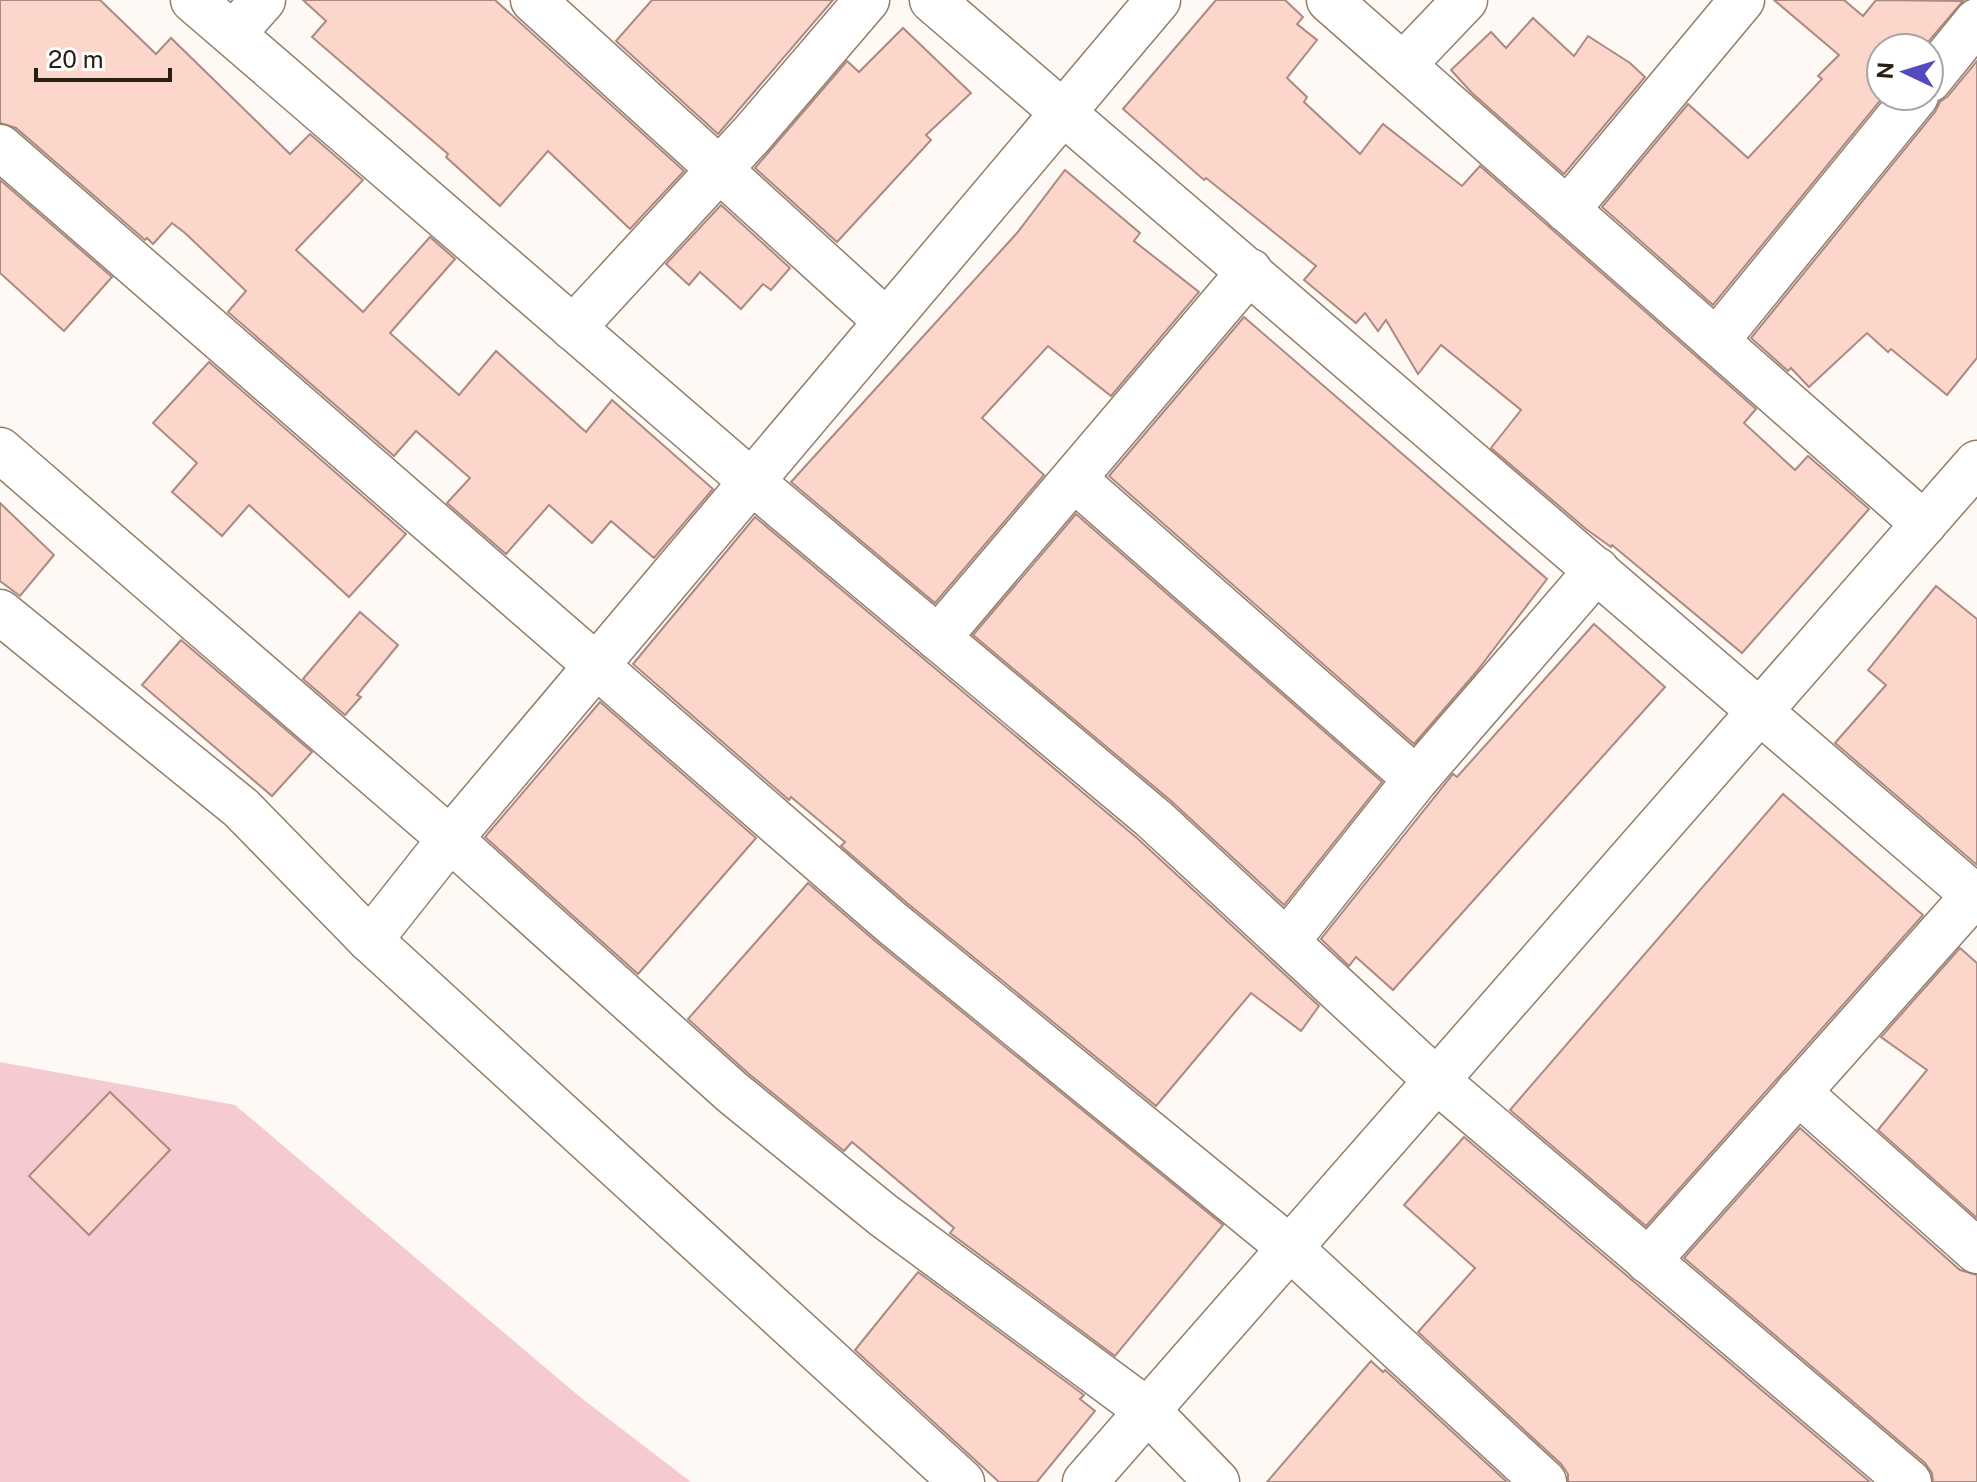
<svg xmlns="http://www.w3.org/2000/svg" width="1977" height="1482" viewBox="0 0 1977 1482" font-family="'Public Sans',sans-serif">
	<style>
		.green { fill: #f5cad1 }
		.building { fill: #fcd5cb; stroke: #aa8a82; stroke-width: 2 }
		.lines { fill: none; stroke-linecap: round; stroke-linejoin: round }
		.minor-casing { stroke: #937d68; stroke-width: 47 }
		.tertiary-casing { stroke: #937d68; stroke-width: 47 }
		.minor { stroke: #fff; stroke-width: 44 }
		.tertiary { stroke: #fff; stroke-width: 44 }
	</style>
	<rect width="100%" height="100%" fill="#fef9f5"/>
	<path class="green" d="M0,1062l235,43 345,292 111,85h-691z"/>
	<g class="building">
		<path d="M0,0h100l56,54 15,-16 119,116 20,-20 53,46 -67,70 67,62 67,-75 25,22 -65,74 69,62 37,-44 90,81 26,-32 101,89 -59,69 -43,-37 -19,22 -43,-38 -43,49 -59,-51 23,-25 -54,-47 -22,25 -166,-144 18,-21 -61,-58 -13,-10 -19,21 -6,-6 -2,2 -129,-112 -16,-5z"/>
		<path d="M303,0h192l189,171 -54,58 -82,-78 -48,55 -54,-49 2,-3 -136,-117 14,-16z"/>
		<path d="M652,0h181l-115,134 -102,-93z"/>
		<path d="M1216,0h69l18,17 -6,7 20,16 -30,38 20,19 -3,5 56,52 23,-30 79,62 18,-20 276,243 -12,14 51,47 13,-14 61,53 -127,144 -130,-108 -1,2 -25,-18 -95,-81 30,-38 -80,-65 -23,29 -32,-54 -8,11 -13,-18 -9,10 -52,-43 12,-14 -110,-88 -2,2 -81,-71z"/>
		<path d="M1774,0h70l19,16 13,-16 87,1 -40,47h-42v48h3l-171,209 -111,-98 86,-103 60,54 74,-79 -4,-3 21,-21z"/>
		<path d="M1533,18l41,38 14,-20 42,27 15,14 -81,97 -92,-81 -21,-23 40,-38 15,16z"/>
		<path d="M903,28l68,65 -45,42 5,5 -94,102 -82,-74 92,-107 12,11z"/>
		<path d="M1977,61v297l-30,37 -56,-46 -3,3 -21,-19 -58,54 -18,-19 -3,3 -37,-33 184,-226 5,-10 8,-6z"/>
		<path d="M1065,170l75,63 -6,8 65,51 -88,104 -63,-50 -66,72 62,57 -109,128 -144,-121 226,-249z"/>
		<path d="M0,180l112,97 -48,54 -64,-58z"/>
		<path d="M721,205l69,63 -19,22 -8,-6 -22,25 -41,-37 -11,13 -23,-21z"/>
		<path d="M1244,317l303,262 -70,92 -63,73 -305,-268z"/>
		<path d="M209,362l197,172 -57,63 -100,-92 -27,31 -50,-44 25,-29 -44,-40z"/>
		<path d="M0,503l54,52 -34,41 -20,-15z"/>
		<path d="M1076,514l306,268 -98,123 -114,-105 -197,-165z"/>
		<path d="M755,517l382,321 182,168 -18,25 -50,-38 -95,113 -249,-203 -66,-57 4,-4 -54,-45 -2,3 -156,-136z"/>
		<path d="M1936,586l41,33v246l-142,-122 51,-58 -18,-15z"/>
		<path d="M360,612l38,33 -41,50 4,2 -16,18 -42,-36z"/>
		<path d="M1594,624l71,63 -272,303 -37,-33 -7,9 -28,-27 132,-165 4,3z"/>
		<path d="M181,640l131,112 -40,44 -130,-111z"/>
		<path d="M600,702l156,136 -118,136 -153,-137z"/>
		<path d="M1783,794l140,121 -277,311 -136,-116z"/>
		<path d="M808,883l67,58 348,284 -108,131 -165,-123 4,-5 -102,-86 -8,9 -95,-77 -61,-55z"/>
		<path d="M1960,948l17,15v255l-99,-88 49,-60 -46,-33z"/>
		<path d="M110,1092l60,58 -81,85 -60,-59z"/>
		<path d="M1800,1128l160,142 17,5v207h-44l-1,-9 -7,-10 -241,-205z"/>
		<path d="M1464,1137l168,143 238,202h-302v-8l-7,-10 -143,-132 57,-64 -71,-63z"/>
		<path d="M918,1272l166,123 -4,4 15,12 -58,71h-38l-144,-132z"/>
		<path d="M1371,1361l12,11 2,-2 122,112h-240z"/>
	</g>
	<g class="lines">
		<defs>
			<g id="minor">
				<path d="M193,0l558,481 403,338 282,261 473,402"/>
				<path d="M533,0l353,321"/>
				<path d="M932,0l1045,898"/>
				<path d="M1329,0l595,524"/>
				<path d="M233,34l30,-34"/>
				<path d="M1403,65l62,-65"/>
				<path d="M1929,80l48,-59"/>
				<path d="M0,147l891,775 399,326 254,234"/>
				<path d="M1567,210l175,-210"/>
				<path d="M573,328l180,-195 114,-133"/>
				<path d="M1716,341l200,-245"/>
				<path d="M0,450l450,389 283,254 150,122 265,196 69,71"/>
				<path d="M1074,479l342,300"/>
				<path d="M0,612l241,196 129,132 592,542"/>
				<path d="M938,638l312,-367"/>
				<path d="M370,940l80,-101 708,-839"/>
				<path d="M1288,940l128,-161 181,-209"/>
				<path d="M1798,1092l179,159"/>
				<path d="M1648,1261l329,-369"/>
			</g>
			<path id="tertiary" d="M1085,1482l892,-1019"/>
		</defs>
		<use href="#minor" class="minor-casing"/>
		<use href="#tertiary" class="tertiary-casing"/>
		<use href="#minor" class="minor"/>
		<use href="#tertiary" class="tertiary"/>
	</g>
	<g transform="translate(1905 72) rotate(274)"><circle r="38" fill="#ffffff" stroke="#a9a5a2" stroke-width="2"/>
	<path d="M0-6L14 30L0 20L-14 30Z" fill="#534ac1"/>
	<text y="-12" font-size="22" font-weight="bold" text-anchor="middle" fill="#271e16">N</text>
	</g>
	<path d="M36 68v12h134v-12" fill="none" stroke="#271e16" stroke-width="4"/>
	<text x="48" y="68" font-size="24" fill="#271e16" stroke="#ffffff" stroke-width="6" paint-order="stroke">20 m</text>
</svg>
